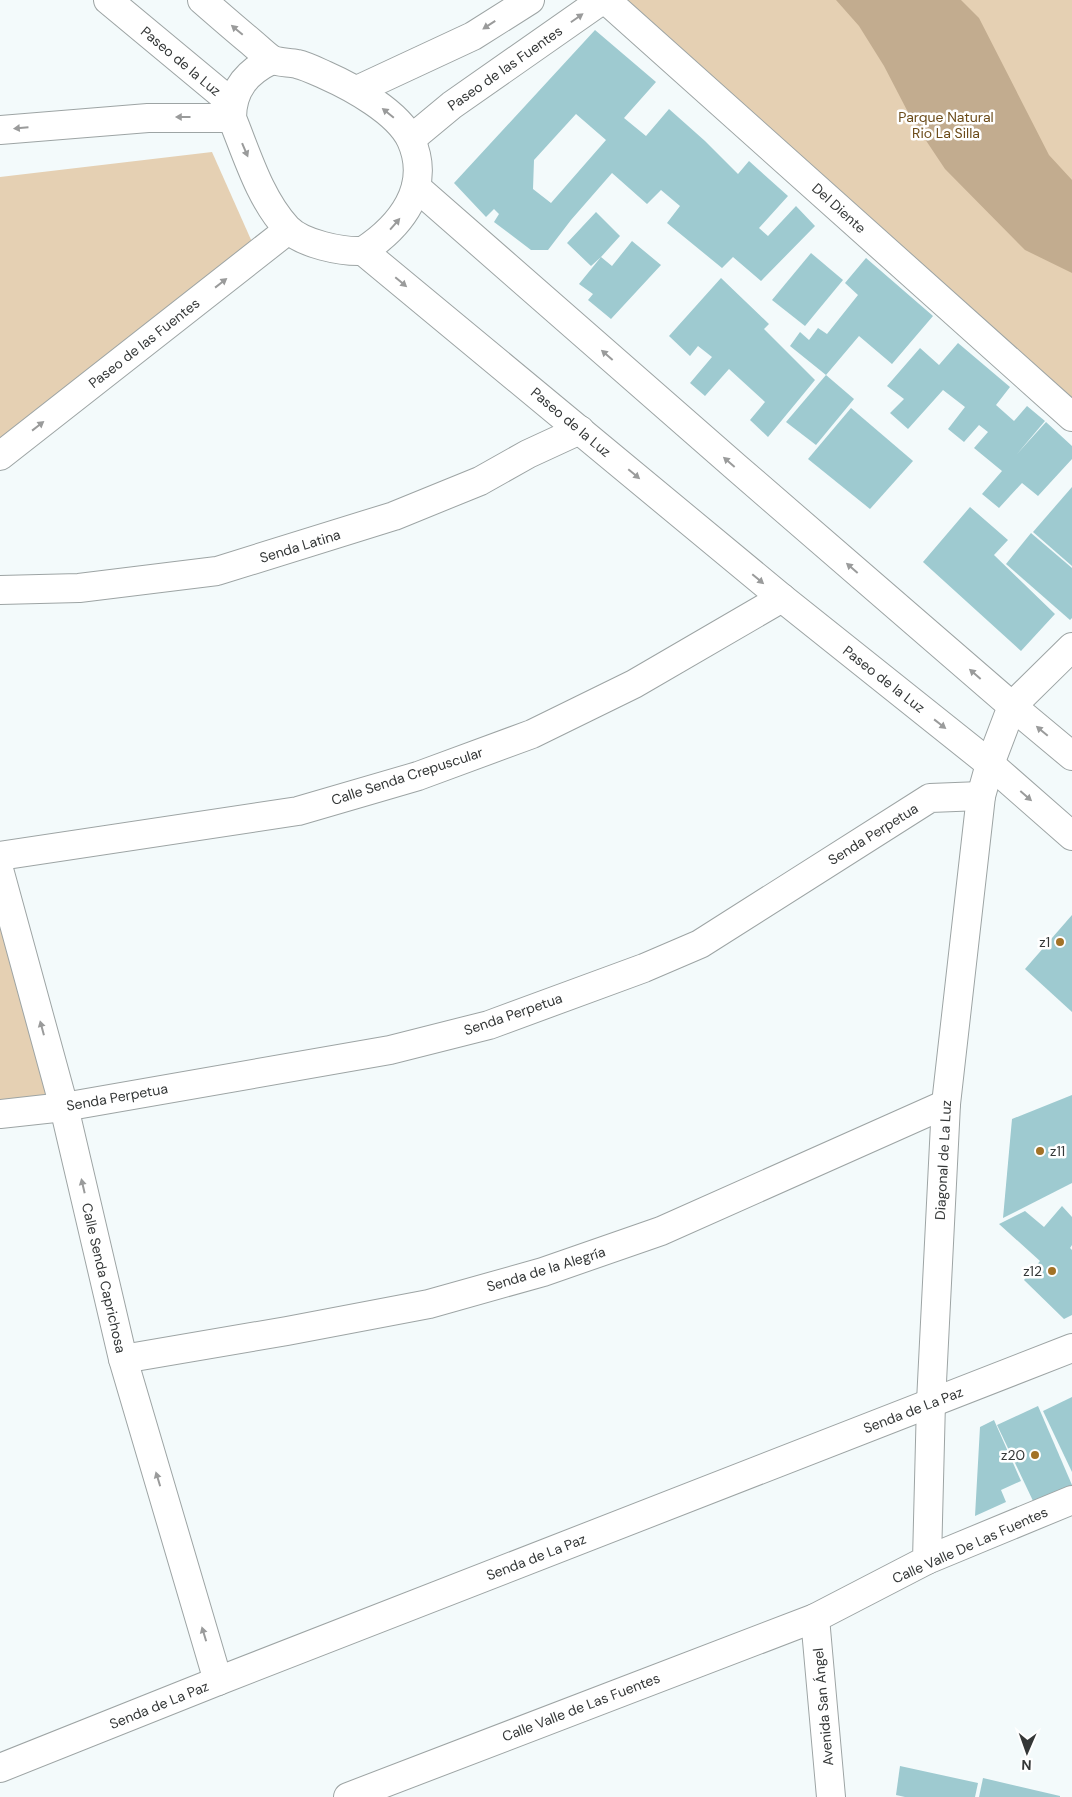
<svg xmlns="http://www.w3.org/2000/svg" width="1072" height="1797" viewBox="0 0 1072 1797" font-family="'DM Sans',sans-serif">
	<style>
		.green { fill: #e5d0b3 }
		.water { fill: #c2ac8f }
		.building { fill: #9ecad0; fill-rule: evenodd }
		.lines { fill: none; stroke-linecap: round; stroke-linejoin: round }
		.minor-casing { stroke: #9da4a4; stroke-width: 30 }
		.tertiary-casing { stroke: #9da4a4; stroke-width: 30 }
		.minor { stroke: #fff; stroke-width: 28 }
		.tertiary { stroke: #fff; stroke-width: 28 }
		.oneway { fill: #9a9b9b }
		.poi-dot { fill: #a27226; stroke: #fff; stroke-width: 2 }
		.labels { text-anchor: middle; stroke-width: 5; stroke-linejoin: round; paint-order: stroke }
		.street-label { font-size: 14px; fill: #343737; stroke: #fff }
		.park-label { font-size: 14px; fill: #6b4b19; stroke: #fff }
		.poi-label { font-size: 14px; fill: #343737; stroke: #fff; text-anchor: end }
	</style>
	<rect width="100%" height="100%" fill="#f3fafb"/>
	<g class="green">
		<path d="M619,0h453v413z"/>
		<path d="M212,152l40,90 -252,202v-267z"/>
		<path d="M0,925l50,174 -50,5z"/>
	</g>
	<path class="water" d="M836,0h125l18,18 70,137 23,25v93l-47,-23 -80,-81 -34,-51 -27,-52 -25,-40z"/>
	<g class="building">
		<path d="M595,30l61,52 -32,36 22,18 23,-27 36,32 33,33 11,-13 39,35 -29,32 9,8 28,-30 19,20 -54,55 -28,-24 -11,11 -55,-45 13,-17 -19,-16 -14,14 -35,-31 -41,47 -23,30h-17l-37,-28 5,-8 -5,-5 -8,8 -32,-34zM576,114l30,26 -55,63 -18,-14 1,-29z"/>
		<path d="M596,212l24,24 -19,21 11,9 20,-25 29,24 -50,54 -23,-19 5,-6 -14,-10 22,-27 -10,9 -24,-23z"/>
		<path d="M811,253l32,27 -38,46 -33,-26z"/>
		<path d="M866,258l67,58 -41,48 -33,-28 -33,39 -36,-29 10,-14 9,8 9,-12 9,6 31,-39 -13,-12z"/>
		<path d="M721,278l48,46 -5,5 51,51 -47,57 -18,-17 15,-18 -36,-33 -24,27 -15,-13 22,-26 -14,-11 -8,10 -21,-20z"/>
		<path d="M958,343l52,44 -14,18 18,16 13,-15 18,15 -28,33 29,-32 26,24v13l-34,37 -16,-13 -23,25 -17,-14 20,-23 -28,-23 14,-16 -9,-7 -15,17 -16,-13 17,-22 -22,-17 -35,39 -18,-16 14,-14 -17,-13 33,-38 19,17z"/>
		<path d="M826,375l28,24 -38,46 -30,-23z"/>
		<path d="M851,408l62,53 -43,48 -62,-50z"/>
		<path d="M1072,487v79l-39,-34z"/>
		<path d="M970,507l38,33 -14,15 61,59 -34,37 -98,-89z"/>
		<path d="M1031,533l41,35v50l-2,2 -64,-56z"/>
		<path d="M1072,915v97l-47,-43z"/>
		<path d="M1072,1095v88l-69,35 9,-99z"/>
		<path d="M1062,1206l10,11v28l-2,3 2,2v65l-8,4 -40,-39 16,-19 -41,-37 26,-13 19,16z"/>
		<path d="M1072,1397v75l-29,-61z"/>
		<path d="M1038,1406l34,79 -38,18 -37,-78z"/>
		<path d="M994,1420l27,61 -20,9 5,12 -31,14 5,-89z"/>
		<path d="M900,1766l78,17 -3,14h-70l-9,-2z"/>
		<path d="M983,1778l77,18v1h-81z"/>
	</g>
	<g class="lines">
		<defs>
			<g id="minor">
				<path d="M606,0l466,417"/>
				<path d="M0,590l79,-2 138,-17 177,-55 86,-35 48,-27 52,-24"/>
				<path d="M1072,647l-60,59 60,50"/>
				<path d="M990,764l82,72"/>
				<path d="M0,856l298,-45 120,-35 114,-42 102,-50 148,-86"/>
				<path d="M0,873l64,234 59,252 95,322"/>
				<path d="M0,1114l64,-7 326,-57 99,-25 155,-57 56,-24 230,-146 51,-2"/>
				<path d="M123,1359l164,-28 142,-27 114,-32 118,-41 285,-127"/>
				<path d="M927,1560l145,-60"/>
				<path d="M0,1768l218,-87 854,-333"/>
				<path d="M348,1797l467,-179 16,179"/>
			</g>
			<g id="tertiary">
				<path d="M108,0l124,103"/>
				<path d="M202,0c16,14 32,28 49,42 6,5 13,12 20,17 7,4 18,3 26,5 9,2 19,7 28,11 27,12 73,37 86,65 21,47 -10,86 -48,111"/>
				<path d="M272,60c-25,12 -40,29 -40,58 15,37 28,81 55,110 15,16 55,24 76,23l419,347 208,166"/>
				<path d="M357,90l116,-54 57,-36"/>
				<path d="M0,130l148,-12h84"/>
				<path d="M411,139l41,-34 150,-105"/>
				<path d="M416,187l321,281 275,238 -22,58 -9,32 -35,308 -15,298 -4,158 -112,58"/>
				<path d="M0,456l288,-226"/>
			</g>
		</defs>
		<use href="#minor" class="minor-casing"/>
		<use href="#tertiary" class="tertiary-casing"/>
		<use href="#minor" class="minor"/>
		<use href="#tertiary" class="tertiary"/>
	</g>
	<defs><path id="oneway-solid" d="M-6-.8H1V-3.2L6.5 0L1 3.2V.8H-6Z" transform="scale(1.25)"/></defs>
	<g class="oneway">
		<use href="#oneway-solid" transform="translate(577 18) rotate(-35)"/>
		<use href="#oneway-solid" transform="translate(489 25) rotate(147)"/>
		<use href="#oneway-solid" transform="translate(237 30) rotate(-140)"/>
		<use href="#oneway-solid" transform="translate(388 113) rotate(-141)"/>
		<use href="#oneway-solid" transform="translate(183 117) rotate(180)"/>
		<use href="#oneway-solid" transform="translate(21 128) rotate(175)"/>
		<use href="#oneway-solid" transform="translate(245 150) rotate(67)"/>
		<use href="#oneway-solid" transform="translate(395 224) rotate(-49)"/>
		<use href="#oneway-solid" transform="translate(401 282) rotate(40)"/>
		<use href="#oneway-solid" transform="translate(221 283) rotate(-38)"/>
		<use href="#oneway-solid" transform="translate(607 355) rotate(-139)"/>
		<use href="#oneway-solid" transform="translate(38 426) rotate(-38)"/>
		<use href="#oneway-solid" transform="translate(729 462) rotate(-139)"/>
		<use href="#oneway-solid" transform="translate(634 474) rotate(40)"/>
		<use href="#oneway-solid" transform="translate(852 568) rotate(-139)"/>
		<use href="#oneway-solid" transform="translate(758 579) rotate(40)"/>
		<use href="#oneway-solid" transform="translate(975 674) rotate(-139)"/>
		<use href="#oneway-solid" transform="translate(940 724) rotate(38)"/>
		<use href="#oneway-solid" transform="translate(1042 731) rotate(-140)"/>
		<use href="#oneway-solid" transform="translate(1026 796) rotate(41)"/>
		<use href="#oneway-solid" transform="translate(42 1028) rotate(-105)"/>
		<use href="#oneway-solid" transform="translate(83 1186) rotate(-103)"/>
		<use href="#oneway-solid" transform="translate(158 1479) rotate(-107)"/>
		<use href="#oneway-solid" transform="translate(204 1634) rotate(-107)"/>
	</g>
	<g class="poi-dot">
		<circle cx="1060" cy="942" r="5"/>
		<circle cx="1040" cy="1151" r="5"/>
		<circle cx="1052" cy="1271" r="5"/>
		<circle cx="1035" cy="1455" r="5"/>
	</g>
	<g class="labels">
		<g class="street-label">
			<text transform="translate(181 61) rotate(40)" y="5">Paseo de la Luz</text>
			<text transform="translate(505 68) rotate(-35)" y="5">Paseo de las Fuentes</text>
			<text transform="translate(839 208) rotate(42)" y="5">Del Diente</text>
			<text transform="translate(144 343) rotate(-38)" y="5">Paseo de las Fuentes</text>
			<text transform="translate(571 422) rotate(40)" y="5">Paseo de la Luz</text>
			<text transform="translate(300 546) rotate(-17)" y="5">Senda Latina</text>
			<text transform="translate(884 679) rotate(38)" y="5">Paseo de la Luz</text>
			<text transform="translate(407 776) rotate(-18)" y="5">Calle Senda Crepuscular</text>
			<text transform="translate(873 834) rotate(-32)" y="5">Senda Perpetua</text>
			<text transform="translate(513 1014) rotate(-19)" y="5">Senda Perpetua</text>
			<text transform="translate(117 1097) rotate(-10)" y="5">Senda Perpetua</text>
			<text transform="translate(943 1160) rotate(-87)" y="5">Diagonal de La Luz</text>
			<text transform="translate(546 1269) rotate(-17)" y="5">Senda de la Alegría</text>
			<text transform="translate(104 1278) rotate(77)" y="5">Calle Senda Caprichosa</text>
			<text transform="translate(913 1410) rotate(-21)" y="5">Senda de La Paz</text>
			<text transform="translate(970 1545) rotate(-24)" y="5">Calle Valle De Las Fuentes</text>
			<text transform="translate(536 1557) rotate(-21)" y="5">Senda de La Paz</text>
			<text transform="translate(159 1705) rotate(-22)" y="5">Senda de La Paz</text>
			<text transform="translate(581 1707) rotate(-21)" y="5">Calle Valle de Las Fuentes</text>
			<text transform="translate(823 1707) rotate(-95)" y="5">Avenida San Ángel</text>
		</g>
		<g class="park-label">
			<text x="946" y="122">Parque Natural<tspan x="946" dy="16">Rio La Silla</tspan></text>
		</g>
		<g class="poi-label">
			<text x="1050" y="947">z1</text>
			<text x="1050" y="1156" text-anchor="start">z11</text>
			<text x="1042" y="1276">z12</text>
			<text x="1025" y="1460">z20</text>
		</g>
	</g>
	<g transform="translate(1027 1752) rotate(182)" stroke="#ffffff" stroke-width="4" paint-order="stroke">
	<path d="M0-4L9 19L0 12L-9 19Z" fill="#343737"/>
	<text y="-8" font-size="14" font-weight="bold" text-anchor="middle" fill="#343737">N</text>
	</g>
</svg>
